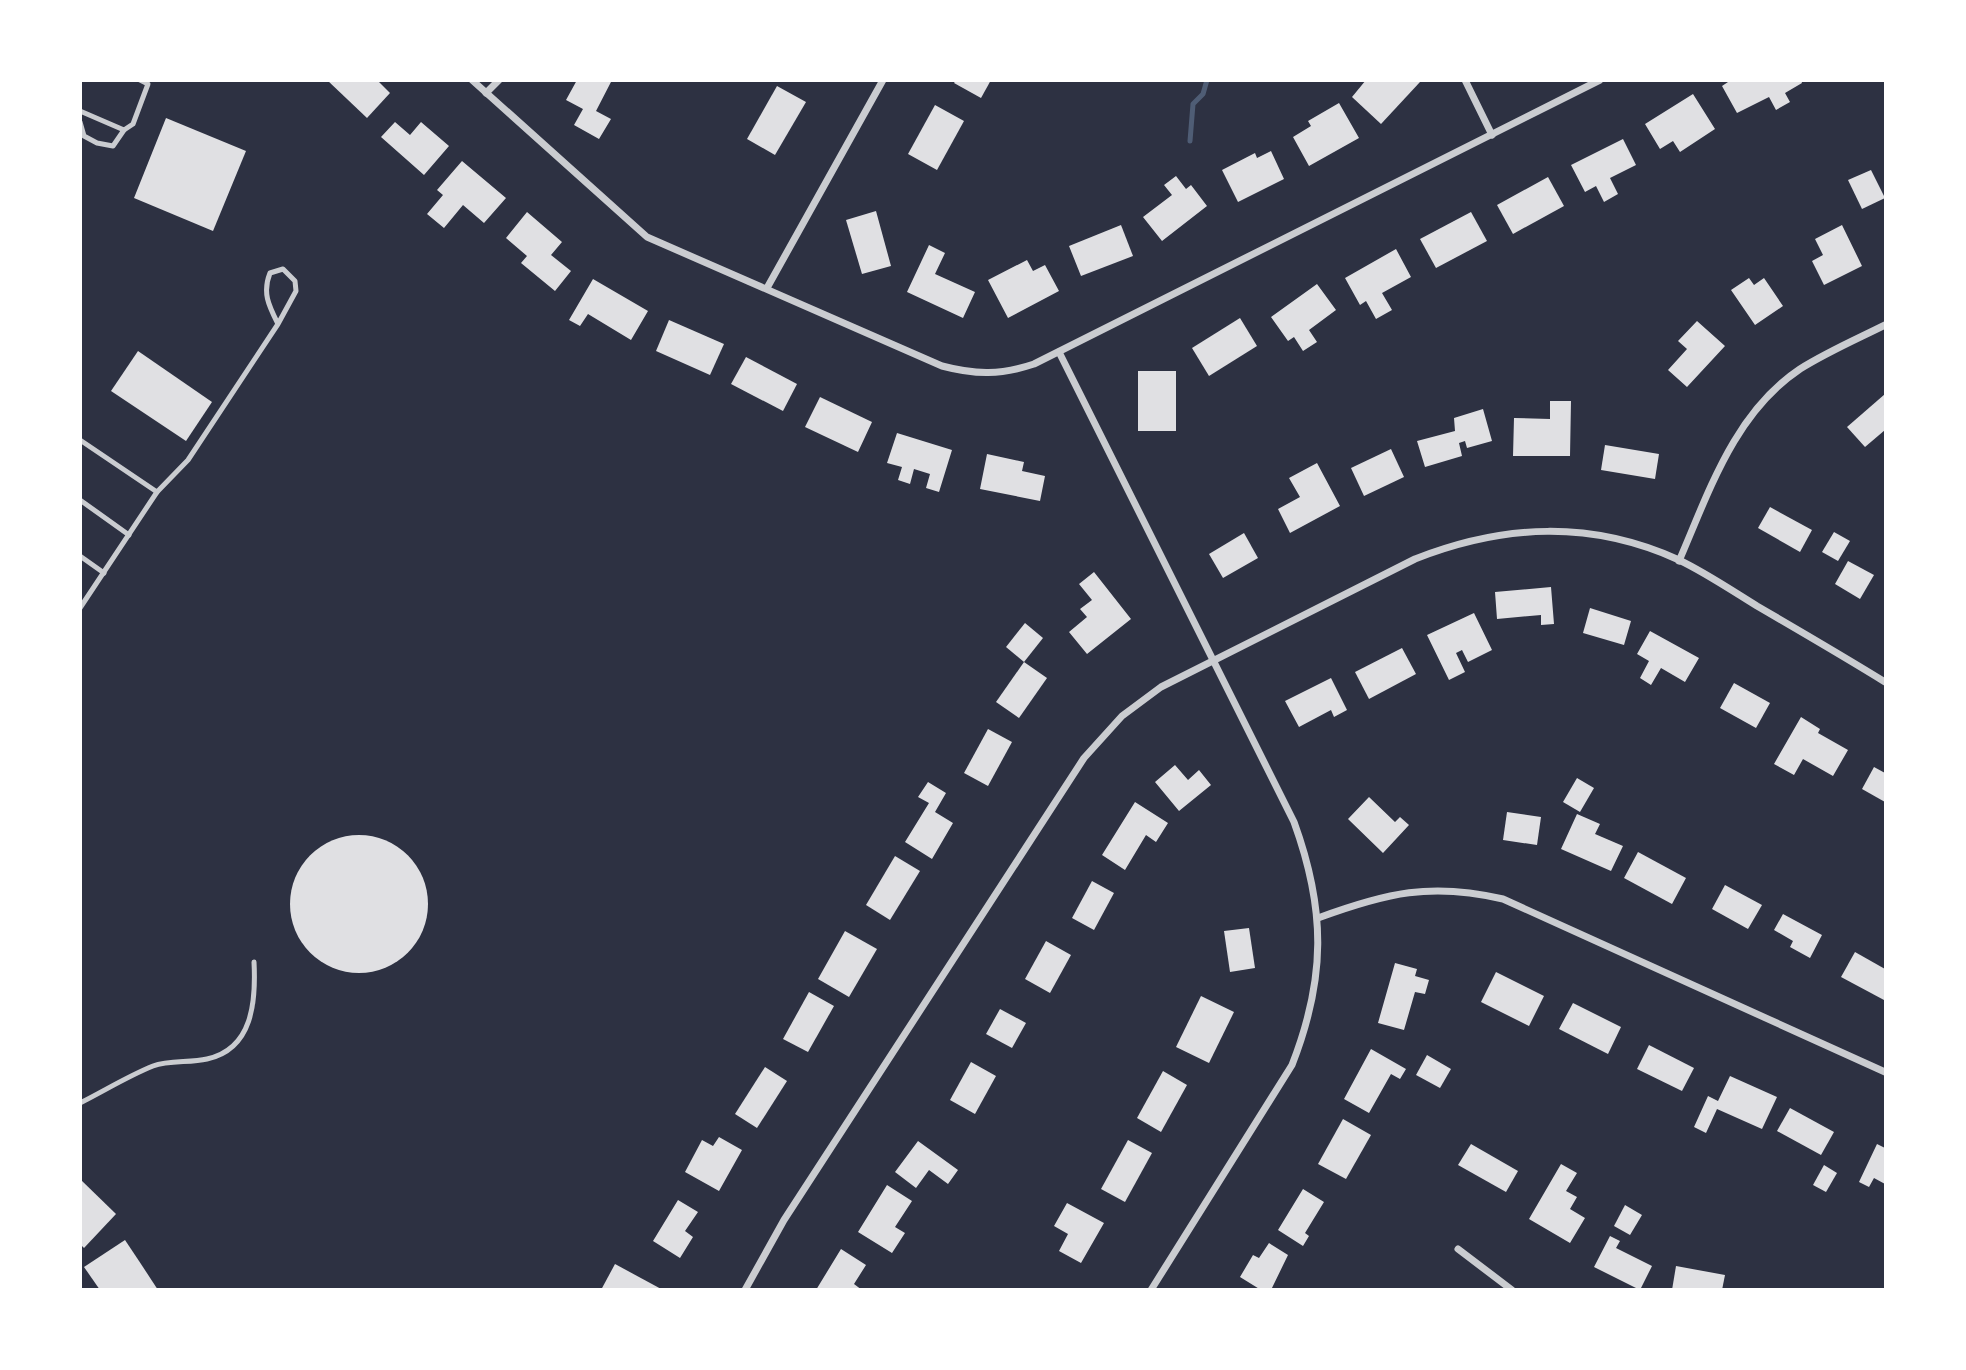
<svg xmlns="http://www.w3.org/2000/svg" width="1966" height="1370" viewBox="0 0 1966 1370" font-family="'Fira Sans',sans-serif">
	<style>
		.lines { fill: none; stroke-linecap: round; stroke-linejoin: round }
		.stream { stroke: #4f5d75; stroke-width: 5 }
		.building { fill: #e0e0e3 }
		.service { stroke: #caccd0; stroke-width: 5 }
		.minor { stroke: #caccd0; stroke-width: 7 }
	</style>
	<rect width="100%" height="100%" fill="#2d3142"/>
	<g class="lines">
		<path class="stream" d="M1190,141l3,-37 10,-10 4,-14"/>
	</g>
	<g class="building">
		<path d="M327,80h50l13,13 -23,25z"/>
		<path d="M577,80h35l-16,31 15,8 -12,20 -25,-14 9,-16 -17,-9z"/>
		<path d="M956,80h35l-10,18 -27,-15z"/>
		<path d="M1366,80h52l2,2 -39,42 -29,-27z"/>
		<path d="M1731,80h70l1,3 -17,10 5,9 -14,8 -7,-13 -32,16 -15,-27z"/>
		<path d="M777,86l29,16 -31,53 -28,-16z"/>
		<path d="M1693,94l22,35 -35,23 -7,-11 -13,8 -15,-25z"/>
		<path d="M1339,103l20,35 -50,28 -16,-29 18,-11 -3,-5z"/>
		<path d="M935,105l29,16 -27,49 -29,-16z"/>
		<path d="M166,118l80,33 -33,80 -79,-33z"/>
		<path d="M395,122l15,13 11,-13 28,24 -25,29 -43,-38z"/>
		<path d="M1623,139l13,26 -26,13 8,16 -14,8 -8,-16 -11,6 -14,-27z"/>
		<path d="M1271,151l13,28 -46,23 -16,-32 33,-17 2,5z"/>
		<path d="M462,161l44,37 -22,25 -21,-18 -19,23 -17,-14 16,-19 -6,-5z"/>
		<path d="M1871,170l14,28 -23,11 -14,-29z"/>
		<path d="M1176,176l10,13 5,-4 16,21 -45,35 -19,-24 29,-22 -8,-10z"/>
		<path d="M1548,177l16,29 -51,28 -16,-29z"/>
		<path d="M876,211l15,55 -29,8 -16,-54z"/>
		<path d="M527,212l35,30 -11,13 20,16 -16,20 -34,-28 6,-7 -21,-18z"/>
		<path d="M1471,212l16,29 -51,27 -16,-29z"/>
		<path d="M1121,225l12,31 -52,20 -12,-30z"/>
		<path d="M1842,225l20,41 -38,19 -12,-24 11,-6 -8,-16z"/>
		<path d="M929,245l16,8 -10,21 40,18 -12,26 -56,-26z"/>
		<path d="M1396,249l15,28 -29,16 10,17 -16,9 -10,-18 -6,4 -15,-27z"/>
		<path d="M1027,260l6,11 12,-6 14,26 -51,27 -20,-38z"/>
		<path d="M1749,278l5,7 10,-7 19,28 -28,19 -24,-35z"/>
		<path d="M593,279l55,32 -17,29 -43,-26 -8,12 -11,-6z"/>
		<path d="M1317,284l19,26 -27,20 8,12 -14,9 -9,-14 -6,4 -17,-24z"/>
		<path d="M1240,318l17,28 -48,30 -17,-28z"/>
		<path d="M669,320l55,24 -14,31 -54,-24z"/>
		<path d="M1697,321l28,25 -38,41 -19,-17 19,-21 -9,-8z"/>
		<path d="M138,351l74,51 -26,39 -75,-50z"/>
		<path d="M746,357l51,27 -14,27 -52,-27z"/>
		<rect x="1138" y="371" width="38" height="60"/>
		<path d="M1885,394v36l-20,17 -18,-20z"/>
		<path d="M820,397l52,25 -14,30 -53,-25z"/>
		<path d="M1550,401h21l-1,55h-57l1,-38 36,1z"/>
		<path d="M1483,409l9,32 -25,7 -2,-7 -6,2 3,13 -37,11 -8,-26 38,-10 -1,-13z"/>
		<path d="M897,433l55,17 -13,42 -13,-4 4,-14 -16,-5 -4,15 -12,-4 4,-13 -15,-4z"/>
		<path d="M1605,445l54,9 -4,25 -54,-9z"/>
		<path d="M1391,449l13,28 -40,19 -13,-28z"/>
		<path d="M987,454l37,8 -2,9 23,5 -5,25 -60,-12z"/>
		<path d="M1317,463l23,43 -50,27 -12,-24 22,-12 -11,-19z"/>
		<path d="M1770,507l42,23 -12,22 -42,-24z"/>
		<path d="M1834,532l16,9 -12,20 -16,-9z"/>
		<path d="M1244,533l14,25 -35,20 -14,-24z"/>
		<path d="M1848,561l26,14 -14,24 -25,-15z"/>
		<path d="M1094,572l37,47 -44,35 -18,-22 18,-15 -7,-8 12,-9 -13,-16z"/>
		<path d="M1551,587l3,37 -13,1v-10l-44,4 -2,-27z"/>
		<path d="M1590,608l41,13 -7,24 -41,-12z"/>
		<path d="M1474,613l18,37 -24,12 -6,-12 -6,3 9,19 -16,8 -22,-45z"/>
		<path d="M1025,623l18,15 -19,24 -18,-15z"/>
		<path d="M1650,631l49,27 -14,24 -24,-14 -10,17 -11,-7 9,-17 -12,-7z"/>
		<path d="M1402,648l14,26 -47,25 -14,-27z"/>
		<path d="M1024,662l23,16 -28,40 -23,-16z"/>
		<path d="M1331,678l16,32 -13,7 -3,-7 -32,17 -14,-26z"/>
		<path d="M1734,683l36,20 -14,25 -36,-20z"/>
		<path d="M1801,717l19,12 -2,4 30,17 -15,26 -30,-17 -9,16 -20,-11z"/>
		<path d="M988,729l24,13 -24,44 -24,-13z"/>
		<path d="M1175,765l13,15 11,-10 12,15 -32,26 -24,-29z"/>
		<path d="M1874,767l11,6v29l-23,-13z"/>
		<path d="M1577,778l17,10 -14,24 -17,-10z"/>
		<path d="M928,782l18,11 -11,19 18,11 -21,36 -27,-17 24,-39 -11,-6z"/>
		<path d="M1369,797l26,25 5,-5 9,8 -26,28 -35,-34z"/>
		<path d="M1135,802l33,21 -12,19 -10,-7 -21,35 -23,-15z"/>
		<path d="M1507,812l34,5 -4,28 -34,-5z"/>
		<path d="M1577,814l23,10 -5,10 28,12 -12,25 -50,-22z"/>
		<circle cx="359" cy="904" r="69"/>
		<path d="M1638,852l48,26 -14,26 -48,-26z"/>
		<path d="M895,856l25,15 -30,49 -24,-15z"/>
		<path d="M1092,881l22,12 -20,37 -22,-12z"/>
		<path d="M1725,885l37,20 -14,24 -36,-20z"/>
		<path d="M1783,914l39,21 -12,23 -20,-11 3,-6 -19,-11z"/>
		<path d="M1249,928l6,40 -25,4 -6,-41z"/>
		<path d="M845,931l32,18 -28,48 -31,-18z"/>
		<path d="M1046,941l25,14 -21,38 -25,-14z"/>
		<path d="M1855,952l30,17 -1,31 -43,-23z"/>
		<path d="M1395,963l22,6 -2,7 14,4 -4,14 -10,-2 -11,38 -26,-7z"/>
		<path d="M1496,972l48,24 -15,30 -48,-24z"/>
		<path d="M809,992l25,14 -26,46 -25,-13z"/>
		<path d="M1201,996l33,16 -25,51 -33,-16z"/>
		<path d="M1573,1003l48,24 -13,27 -49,-25z"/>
		<path d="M1000,1009l26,14 -14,25 -26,-14z"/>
		<path d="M1649,1045l45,23 -12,23 -45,-22z"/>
		<path d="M1371,1049l35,20 -6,10 -9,-5 -22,39 -25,-14z"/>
		<path d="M1427,1055l24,14 -11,19 -24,-13z"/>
		<path d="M971,1062l25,14 -21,38 -25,-14z"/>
		<path d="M765,1067l22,14 -30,47 -22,-14z"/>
		<path d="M1163,1071l24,14 -26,47 -24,-14z"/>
		<path d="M1730,1076l47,21 -15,32 -45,-20 -11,24 -12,-6 14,-31 10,5z"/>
		<path d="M1790,1108l44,24 -13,23 -44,-24z"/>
		<path d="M1343,1119l28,16 -25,44 -28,-15z"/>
		<path d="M719,1137l23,13 -23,41 -34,-19 17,-32 11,6z"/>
		<path d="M1128,1140l24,13 -27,49 -24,-13z"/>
		<path d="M918,1141l40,29 -10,14 -19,-14 -13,18 -21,-16z"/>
		<path d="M1471,1144l47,27 -12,21 -48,-27z"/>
		<path d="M1877,1144l8,4v36l-11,-6 -5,9 -10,-5z"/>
		<path d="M1561,1164l16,9 -11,18 11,6 -7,12 15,9 -15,25 -41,-24z"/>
		<path d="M1824,1165l13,8 -11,19 -13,-7z"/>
		<path d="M80,1179l36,35 -32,34 -4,-4z"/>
		<path d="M887,1185l25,16 -17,26 10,6 -13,20 -34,-21z"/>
		<path d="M1303,1189l21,13 -19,31 4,3 -6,10 -25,-16z"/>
		<path d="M678,1200l20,12 -13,19 8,6 -13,21 -27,-17z"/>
		<path d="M1067,1203l37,20 -23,40 -22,-12 9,-17 -14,-8z"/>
		<path d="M1625,1205l17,10 -12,20 -16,-9z"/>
		<path d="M1610,1236l10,5 -4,7 36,18 -12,24 -46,-23z"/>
		<path d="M125,1240l16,24 17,26h-58l-16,-23z"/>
		<path d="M1269,1243l19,12 -17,35h-10l-21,-13 13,-22 6,3z"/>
		<path d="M841,1249l25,16 -12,19 8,6h-46z"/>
		<path d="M615,1264l48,26h-62z"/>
		<path d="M1676,1266l49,9 -3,15h-50z"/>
	</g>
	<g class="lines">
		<g class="service">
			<path d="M80,111l44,19 9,-6 15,-40 -8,-4"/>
			<path d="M80,122l4,14 13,7 16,3 11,-16"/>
			<path d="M80,440l77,52 31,-32 90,-136 18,-33 -1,-10 -12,-12 -13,4c-8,20 -1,33 8,51"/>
			<path d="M80,500l49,35"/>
			<path d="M80,556l24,17"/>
			<path d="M80,608l77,-116"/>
			<path d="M80,1103c24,-12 48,-27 73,-37 16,-6 37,-3 54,-7 46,-10 49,-58 47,-97"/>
		</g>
		<g class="minor">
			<path d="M472,80l175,157 295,129c34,9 59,9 92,-2l566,-284"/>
			<path d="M1465,80l27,55"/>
			<path d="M486,93l13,-13"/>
			<path d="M767,288l116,-208"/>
			<path d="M1059,352l235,470c32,88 32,156 -2,243l-141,225"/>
			<path d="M1679,561c30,-69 55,-148 121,-192 27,-17 57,-30 85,-44"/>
			<path d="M1318,918c68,-25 113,-36 185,-19l382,173"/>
			<path d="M1458,1249l54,41"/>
			<path d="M745,1290l39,-70 300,-462 38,-42 39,-29 254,-128c89,-35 176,-39 264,1 27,13 52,30 78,46 43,25 86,50 128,76"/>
		</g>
	</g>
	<rect width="1966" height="1370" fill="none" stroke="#ffffff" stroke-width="164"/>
</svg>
